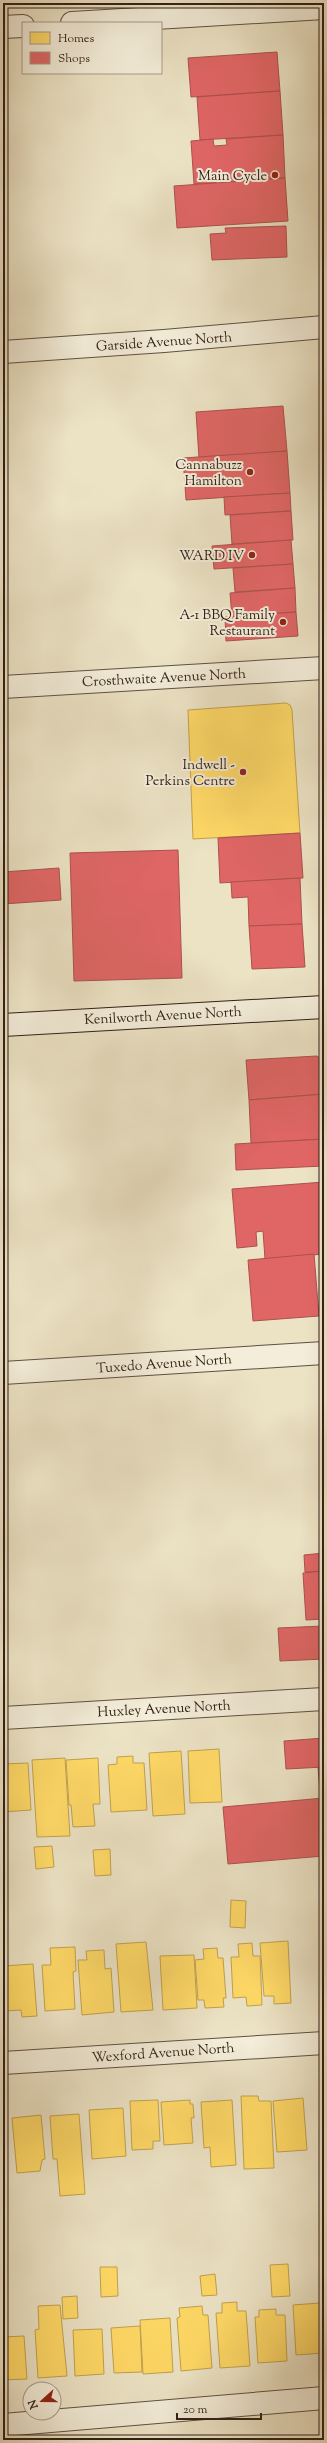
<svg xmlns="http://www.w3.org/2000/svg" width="327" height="2443" viewBox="0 0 327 2443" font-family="'Sorts Mill Goudy',serif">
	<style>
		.homes { fill: #ffd966; stroke: #c1a14e }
		.shops { fill: #e06666; stroke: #ac514e }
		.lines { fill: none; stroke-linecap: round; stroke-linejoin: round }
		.street-casing { stroke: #605042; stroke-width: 24 }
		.secondary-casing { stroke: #311f16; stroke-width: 24 }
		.street { stroke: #f3edd9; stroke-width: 22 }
		.secondary { stroke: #f3edd9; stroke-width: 22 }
		.poi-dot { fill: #8f2418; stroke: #f3edd9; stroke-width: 1.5 }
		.labels { text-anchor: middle; stroke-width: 4; stroke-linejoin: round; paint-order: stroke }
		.poi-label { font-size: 14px; fill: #311f16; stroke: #f3edd9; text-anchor: end }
		.street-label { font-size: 14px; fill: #311f16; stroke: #f3edd9 }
	</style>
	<rect width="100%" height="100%" fill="#ece3c5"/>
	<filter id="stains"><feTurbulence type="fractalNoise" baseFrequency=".005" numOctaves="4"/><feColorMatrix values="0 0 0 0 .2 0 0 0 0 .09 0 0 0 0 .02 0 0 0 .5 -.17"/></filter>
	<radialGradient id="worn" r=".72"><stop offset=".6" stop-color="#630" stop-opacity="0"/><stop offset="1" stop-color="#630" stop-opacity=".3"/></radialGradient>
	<g class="homes">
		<path d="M286,703l4,2 2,5 8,123 -107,6 -5,-129z"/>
		<path d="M219,1749l3,53 -32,1 -2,-52z"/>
		<path d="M181,1751l4,63 -32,2 -4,-63z"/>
		<path d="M133,1756v7h11l3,47 -36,2 -3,-47 9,-1v-7z"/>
		<path d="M65,1758l5,78 -33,1 -5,-77z"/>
		<path d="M98,1758l2,46h-7l2,22 -22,1 -2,-22h-2l-3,-45z"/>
		<path d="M28,1763l3,47 -28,2v-48z"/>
		<path d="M52,1846l2,21 -18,2 -2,-22z"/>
		<path d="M110,1849l1,26 -16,1 -2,-26z"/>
		<path d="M231,1900l15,1 -1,27 -15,-1z"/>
		<path d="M288,1941l3,62 -17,1v-8h-10l-4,-53z"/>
		<path d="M146,1942l7,68 -32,2 -5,-68z"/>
		<path d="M252,1943l1,13h7l2,49 -15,1 -1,-9 -13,1 -2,-41h8l-1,-13z"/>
		<path d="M75,1947l1,24 -3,1 2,37 -30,2 -3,-46h9l-1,-17z"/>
		<path d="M217,1948l1,10h5l3,40h-3l1,9 -19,1 -1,-8h-6l-3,-40 9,-1 -1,-10z"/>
		<path d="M104,1950l1,19 6,-1 3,44 -32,3 -4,-55h9l-1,-9z"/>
		<path d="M194,1955l3,53 -34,2 -3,-54z"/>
		<path d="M33,1964l4,52 -15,1 -1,-7 -15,1 -3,-45z"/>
		<path d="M241,2096h17l1,5h12l3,67 -30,1z"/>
		<path d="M303,2098l4,52 -30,2 -4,-51z"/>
		<path d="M158,2100l2,41h-7v8l-21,1 -2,-49z"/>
		<path d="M190,2100v4h3l1,14h-3l2,25 -29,2 -3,-43z"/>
		<path d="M232,2100l4,65 -25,2 -1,-20 -6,1 -3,-46z"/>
		<path d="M123,2108l3,48 -34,3 -3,-49z"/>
		<path d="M79,2114l6,80 -25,2 -3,-37h-4l-3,-43z"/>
		<path d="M41,2115l4,44 -3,1 -2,11 -23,2 -5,-55z"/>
		<path d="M3,2132l3,36h-3z"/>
		<path d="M288,2264l2,32 -18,1 -2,-32z"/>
		<path d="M100,2267h17l1,29 -17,1z"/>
		<path d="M215,2274l2,21 -15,1 -2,-20z"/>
		<path d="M77,2296l1,22 -15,1 -1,-22z"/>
		<path d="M237,2302v9h9l4,55 -30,2 -4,-55h6v-10z"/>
		<path d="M320,2303l3,50 -27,2 -3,-50z"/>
		<path d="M60,2305l7,71 -29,2 -3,-48 4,-1 -1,-23z"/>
		<path d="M202,2306l1,9h5l4,53 -31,3 -4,-53 3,-1 -1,-9z"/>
		<path d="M276,2309v6h9l2,46 -29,2 -3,-46h4v-7z"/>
		<path d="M170,2318l3,54 -30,2 -3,-54z"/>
		<path d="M140,2326l2,46 -28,1 -3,-45z"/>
		<path d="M102,2329l2,45 -29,2 -2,-46z"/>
		<path d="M24,2336l3,43 -24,1v-43z"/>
	</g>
	<g class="shops">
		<path d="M277,52l3,39 -89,6 -3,-39z"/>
		<path d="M280,91l3,44 -83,5 -3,-43z"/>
		<path d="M283,135l2,43 -57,4 -1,-9 -12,1 1,9 -22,1 -3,-43 22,-2 1,7 13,-1 -1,-6z"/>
		<path d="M285,178l3,43 -111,7 -3,-42z"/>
		<path d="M286,226l1,31 -75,3 -2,-26 16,-1 -1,-5z"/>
		<path d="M283,406l4,45 -88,7 -3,-46z"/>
		<path d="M287,451l3,42 -104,7 -3,-42z"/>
		<path d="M290,493l1,18 -66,4 -1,-18z"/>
		<path d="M291,511l2,29 -61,4 -2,-29z"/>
		<path d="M291,540l2,24 -79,5 -2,-23z"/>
		<path d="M293,564l2,24 -60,4 -2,-24z"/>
		<path d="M295,588l1,24 -64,5 -2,-24z"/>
		<path d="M296,612l2,24 -72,5 -1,-24z"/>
		<path d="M300,833l3,45 -83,5 -2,-45z"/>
		<path d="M178,850l4,128 -108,3 -4,-128z"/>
		<path d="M59,868l2,32 -58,4v-32z"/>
		<path d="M300,878l2,46 -53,2 -1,-29 -16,1 -1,-16z"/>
		<path d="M302,924l3,43 -53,2 -3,-43z"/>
		<path d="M317,1056l5,4 2,34 -75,6 -3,-40z"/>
		<path d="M324,1094v45l-73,4 -2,-43z"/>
		<path d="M324,1139v27l-88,4 -1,-26z"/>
		<path d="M324,1182v72l-59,5 -2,-28 -7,1 1,14 -20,2 -5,-59z"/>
		<path d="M314,1254l5,62 -66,5 -5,-61z"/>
		<path d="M324,1553v18l-19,1 -1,-17z"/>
		<path d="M324,1571v48l-18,1 -3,-47z"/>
		<path d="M324,1626v33l-44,2 -2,-33z"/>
		<path d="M324,1738v29l-38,2 -2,-28z"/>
		<path d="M318,1767h6v26l-4,1z"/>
		<path d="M324,1798v58l-96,8 -5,-57z"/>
	</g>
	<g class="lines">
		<defs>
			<g id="street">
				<path d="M72,23l252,-15"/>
				<path d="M3,27l20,-1"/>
				<path d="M3,352l161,-11 160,-14"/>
				<path d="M3,687l321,-19"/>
				<path d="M3,1373l321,-20"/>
				<path d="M3,1718l321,-19"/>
				<path d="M3,2063l321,-20"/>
				<path d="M3,2425l321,-27"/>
			</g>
			<path id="secondary" d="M3,1025l321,-18"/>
		</defs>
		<use href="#street" class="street-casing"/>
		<use href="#secondary" class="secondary-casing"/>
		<use href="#street" class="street"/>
		<use href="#secondary" class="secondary"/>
	</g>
	<g class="poi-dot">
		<circle cx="275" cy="175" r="4"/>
		<circle cx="250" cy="472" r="4"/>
		<circle cx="252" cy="555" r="4"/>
		<circle cx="283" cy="622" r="4"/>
		<circle cx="243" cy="772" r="4"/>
	</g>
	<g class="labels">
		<g class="poi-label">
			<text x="267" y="180">Main Cycle</text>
			<text x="242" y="469">Cannabuzz<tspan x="242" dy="16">Hamilton</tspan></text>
			<text x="244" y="560">WARD IV</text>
			<text x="275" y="619">A-1 BBQ Family<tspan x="275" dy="16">Restaurant</tspan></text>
			<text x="235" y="769">Indwell -<tspan x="235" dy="16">Perkins Centre</tspan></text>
		</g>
		<g class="street-label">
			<text transform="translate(164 341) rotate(-4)" y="5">Garside Avenue North</text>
			<text transform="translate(164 677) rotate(-3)" y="5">Crosthwaite Avenue North</text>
			<text transform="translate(163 1015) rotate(-3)" y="5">Kenilworth Avenue North</text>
			<text transform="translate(164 1363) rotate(-4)" y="5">Tuxedo Avenue North</text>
			<text transform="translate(164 1708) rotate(-3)" y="5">Huxley Avenue North</text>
			<text transform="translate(163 2052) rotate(-4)" y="5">Wexford Avenue North</text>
		</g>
	</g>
	<rect width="327" height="2443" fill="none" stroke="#ece3c5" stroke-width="16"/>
	<rect x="4" y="4" width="319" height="2435" fill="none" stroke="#311f16" stroke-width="2"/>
	<rect x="8" y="8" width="311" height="2427" fill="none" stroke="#311f16"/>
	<rect x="22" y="22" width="140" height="52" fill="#f3edd9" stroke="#a59b8b"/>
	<rect x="30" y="32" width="20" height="12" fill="#ffd966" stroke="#a59b8b"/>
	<text x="58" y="42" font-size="12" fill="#311f16">Homes</text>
	<rect x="30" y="52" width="20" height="12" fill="#e06666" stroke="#a59b8b"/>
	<text x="58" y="62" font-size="12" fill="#311f16">Shops</text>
	<g transform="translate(42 2401) rotate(249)"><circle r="19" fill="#f3edd9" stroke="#a59b8b"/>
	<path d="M0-3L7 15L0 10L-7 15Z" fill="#8f2418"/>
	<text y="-6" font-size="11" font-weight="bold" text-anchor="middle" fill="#311f16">N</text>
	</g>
	<path d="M177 2413v6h84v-6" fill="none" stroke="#311f16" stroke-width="2"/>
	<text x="183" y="2413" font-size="12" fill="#311f16" stroke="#f3edd9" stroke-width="3" paint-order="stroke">20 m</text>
	<rect width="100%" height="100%" filter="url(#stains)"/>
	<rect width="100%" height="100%" fill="url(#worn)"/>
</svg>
